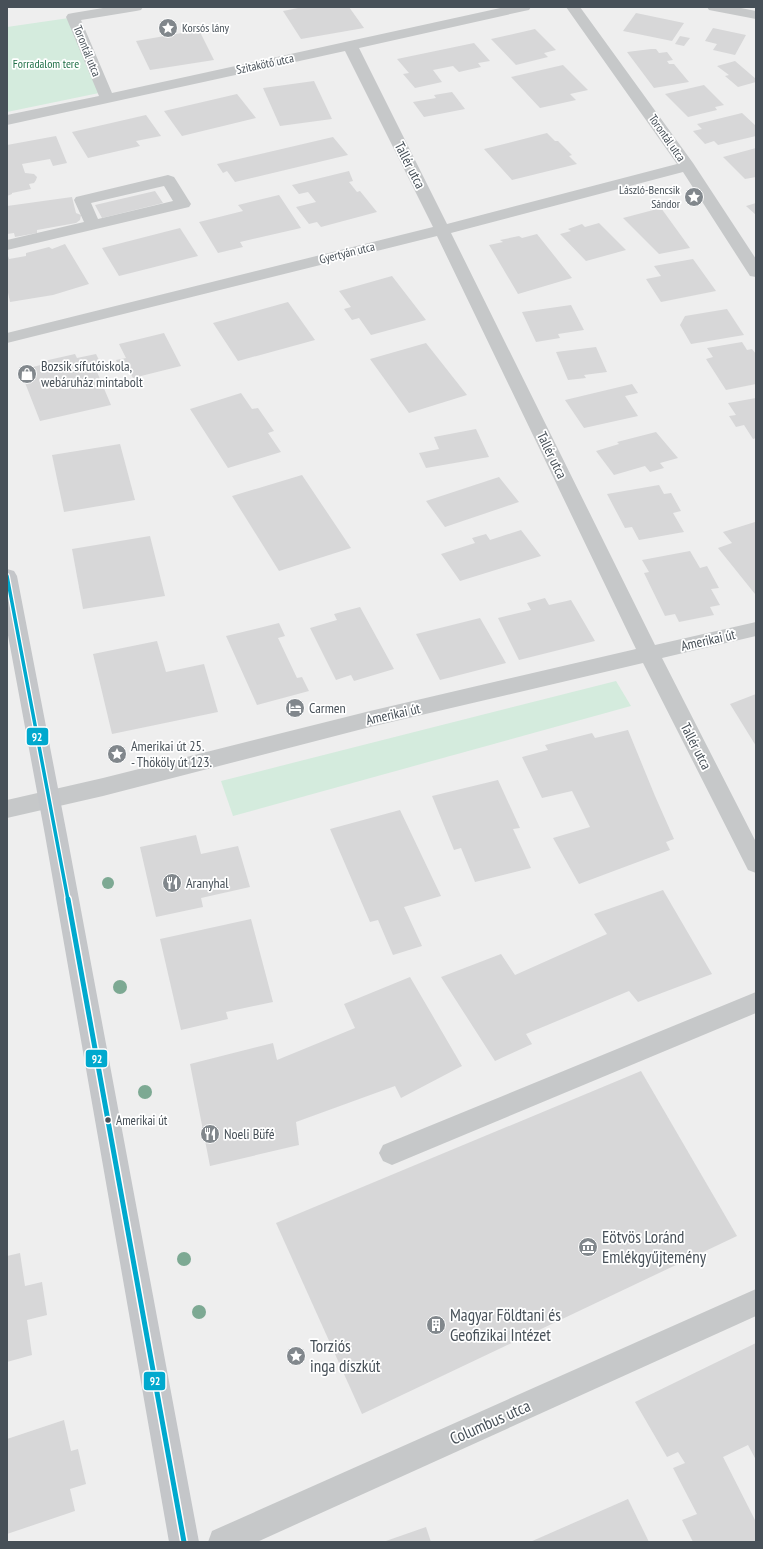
<svg xmlns="http://www.w3.org/2000/svg" width="763" height="1549" viewBox="0 0 763 1549" font-family="'PT Sans Narrow',sans-serif">
	<style>
		.green { fill: #d4ebdd }
		.building { fill: #d7d7d8 }
		.lines { fill: none; stroke-linecap: round; stroke-linejoin: round }
		.minor { fill: #c6c8c9; fill-rule: evenodd }
		.major { fill: #c4c6c9; fill-rule: evenodd }
		.bus-1-far1-casing { stroke: #fff; stroke-width: 6 }
		.bus-1-casing { stroke: #fff; stroke-width: 8 }
		.bus-1-far1 { stroke: #00a9ce; stroke-width: 3.5 }
		.bus-1 { stroke: #00a9ce; stroke-width: 5 }
		.tree { fill: #7da993 }
		.bus-dot { fill: #475058; stroke: #fff; stroke-width: 1.5 }
		.labels { text-anchor: middle; stroke-width: 3.5; stroke-linejoin: round; paint-order: stroke }
		.far-poi-label { font-size: 12px; fill: #475058; stroke: #fff; text-anchor: start }
		.far-street-label { font-size: 12px; fill: #475058; stroke: #fff }
		.far-park-label { font-size: 12px; fill: #217048; stroke: #fff }
		.bus-label { font-size: 13px; fill: #475058; stroke: #fff; text-anchor: start }
		.street-label { font-size: 14px; fill: #475058; stroke: #fff }
		.poi-label { font-size: 14px; fill: #475058; stroke: #fff; text-anchor: start }
		.near-poi-label { font-size: 17px; fill: #475058; stroke: #fff; text-anchor: start }
		.near-street-label { font-size: 17px; fill: #475058; stroke: #fff }
		.line-badge { stroke: #fff; stroke-width: 1.5 }
		.badge-label { font-size: 11px; text-anchor: middle; font-weight: bold; fill: #fff }
	</style>
	<rect width="100%" height="100%" fill="#eee"/>
	<g class="green">
		<path d="M69,18l30,75 -92,19v-85z"/>
		<path d="M616,681l15,25 -398,110 -12,-35z"/>
	</g>
	<g class="building">
		<path d="M303,7h46l15,21 -63,11 -18,-28z"/>
		<path d="M636,13l48,10 -12,18 -49,-10z"/>
		<path d="M713,28l33,7 -11,20 -22,-5 4,-6 -12,-3z"/>
		<path d="M535,29l21,21 -12,3 4,4 -32,8 -25,-26z"/>
		<path d="M199,30l15,30 -64,10 -14,-29z"/>
		<path d="M680,36l10,2 -6,8 -9,-2z"/>
		<path d="M474,43l16,18 -12,2 3,4 -22,5 -6,-6 -20,4 9,12 -27,6 -12,-14 6,-1 -12,-14z"/>
		<path d="M651,49h5l3,4 8,-1 6,8 -6,1 2,3h5l15,18 -35,6 -27,-36z"/>
		<path d="M735,61l21,18v3l-18,5 -13,-11 4,-1 -12,-9z"/>
		<path d="M563,65l25,25 -18,4 6,6 -36,8 -29,-31z"/>
		<path d="M314,81l18,38 -52,7 -17,-38z"/>
		<path d="M704,85l20,20 -9,2 2,3 -29,7 -23,-23z"/>
		<path d="M452,92l13,17 -41,8 -11,-15 23,-4 -2,-3z"/>
		<path d="M237,94l19,24 -74,18 -18,-25z"/>
		<path d="M742,113l14,13v10l-38,9 -4,-4 -9,3 -12,-13 9,-2 -5,-5z"/>
		<path d="M146,115l15,21 -25,5 4,5 -52,12 -16,-26z"/>
		<path d="M547,133l8,8h3l14,14 -3,1 8,8 -65,16 -28,-31z"/>
		<path d="M56,136l11,27 -14,3 -3,-7 -28,5 3,9 9,1 3,3 -1,3 -2,3 -5,1 2,5 -19,4v1l-5,2v-51z"/>
		<path d="M333,137l15,18 -113,27 -8,-11 -4,2 -6,-9z"/>
		<path d="M756,148v29l-11,2 -22,-22z"/>
		<path d="M349,171l4,10 -4,1 8,10 3,-1 17,21 -56,15 -4,-5 -8,2 -13,-17 20,-5 -8,-10 -9,2 -7,-9z"/>
		<path d="M155,191l8,12 -61,15 -7,-13z"/>
		<path d="M279,195l22,33 -61,14 3,5 -25,6 -19,-31 44,-11 -5,-6z"/>
		<path d="M72,197l4,16 5,2 -1,5 -4,3 -39,7v3l-22,4 -1,-4 -7,1v-28z"/>
		<path d="M756,203v12l-10,-9z"/>
		<path d="M661,208l29,40 -31,6 -36,-36z"/>
		<path d="M599,223l27,27 -40,11 -26,-27 11,-3 -3,-2 14,-5 3,3z"/>
		<path d="M180,228l18,28 -79,20 -17,-28z"/>
		<path d="M537,234l35,44 -54,16 -29,-49 14,-3 -3,-2 19,-4 3,2z"/>
		<path d="M65,244l24,40 -36,11 -43,7 -3,-14v-32h1l1,3 17,-3v-3l23,-6 3,2z"/>
		<path d="M693,259l23,32 -55,11 -15,-23 15,-3 -7,-10z"/>
		<path d="M392,276l34,44 -55,15 -12,-17 -7,2 -8,-11 7,-2 -12,-16z"/>
		<path d="M288,302l27,38 -77,21 -25,-38z"/>
		<path d="M571,305l13,25 -26,4 2,4 -24,4 -14,-30z"/>
		<path d="M727,309l17,26 -53,9 -11,-19 5,-9z"/>
		<path d="M164,333l17,33 -48,12 -7,-13 -7,2 -3,-7 10,-2 -7,-14z"/>
		<path d="M742,342l5,8 5,-1 4,5v30l-30,6 -20,-31 7,-2 -6,-9z"/>
		<path d="M426,343l41,52 -58,18 -39,-54z"/>
		<path d="M596,347l11,25 -23,3 2,3 -18,2 -12,-28z"/>
		<path d="M75,354l2,4 19,-4 8,16 -7,2 14,33 -71,16 -20,-51 25,-6 -1,-3z"/>
		<path d="M632,384l6,9 -13,3 13,20 -54,12 -19,-28z"/>
		<path d="M241,393l11,16 6,-1 16,23 -6,2 13,19 -53,16 -38,-59z"/>
		<path d="M756,398v40l-3,1 -9,-14 -8,2 -7,-11 7,-1 -8,-12z"/>
		<path d="M476,429l13,28 -63,11 -7,-15 20,-4 -5,-12z"/>
		<path d="M656,432l22,26 -18,5 4,5 -14,4 -5,-6 -31,9 -18,-24 23,-7 -2,-2z"/>
		<path d="M120,444l15,56 -71,12 -12,-57z"/>
		<path d="M302,475l49,73 -72,23 -47,-75z"/>
		<path d="M499,477l20,25 -74,25 -19,-26z"/>
		<path d="M659,485l5,9 7,-1 10,18 -8,2 11,19 -45,8 -7,-13 -7,1 -18,-34z"/>
		<path d="M755,522l1,2 -1,70 -37,-46 14,-5 -9,-11z"/>
		<path d="M521,530l20,26 -81,25 -19,-27 34,-11 -3,-5 14,-4 4,6z"/>
		<path d="M150,536l15,60 -82,13 -11,-60z"/>
		<path d="M690,551l10,17 7,-2 12,22 -8,1 9,16 -10,2 4,8 -35,7 -4,-8 -10,2 -21,-43 5,-1 -7,-12z"/>
		<path d="M545,598l4,7 22,-5 24,41 -76,19 -21,-42 33,-8 -4,-7z"/>
		<path d="M360,607l34,62 -40,12 -3,-6 -15,5 -26,-52 27,-8 -3,-6z"/>
		<path d="M480,618l26,45 -66,17 -24,-46z"/>
		<path d="M279,623l6,13 -7,2 19,40 5,-1 7,14 -52,14 -31,-69z"/>
		<path d="M157,641l9,31 38,-8 14,48 -106,22 -19,-80z"/>
		<path d="M756,694v52l-26,-42z"/>
		<path d="M628,730l27,66 19,43 -8,3 4,8 -91,34 -26,-46 37,-11 -18,-36 -30,7 -20,-41 26,-7 -3,-5 47,-12 3,5z"/>
		<path d="M498,780l22,48 -7,1 18,39 -56,14 -14,-34 -7,2 -22,-54z"/>
		<path d="M400,810l41,86 -37,11 18,39 -29,9 -15,-35 -8,2 -40,-93z"/>
		<path d="M196,835l5,19 37,-8 12,41 -49,11 2,9 -47,10 -16,-70z"/>
		<path d="M663,890l49,84 -74,28 -9,-11 -103,43 6,10 -37,17 -54,-84 60,-23 14,21 92,-41 -13,-20z"/>
		<path d="M251,919l22,83 -47,10 2,7 -47,11 -21,-91z"/>
		<path d="M410,977l52,89 -61,32 -6,-12 -99,36 3,23 -89,21 -20,-102 83,-21 4,17 78,-32 -11,-24z"/>
		<path d="M641,1071l96,165 -375,178 -86,-191z"/>
		<path d="M20,1253l5,33 17,-4 5,33 -20,5 5,35 -25,7v-106z"/>
		<path d="M756,1343v117l-8,-15 -25,12 33,65v20h-63l-11,-22 15,-6 -24,-46 12,-5 -7,-11 -11,5 -32,-55z"/>
		<path d="M64,1420l7,31 7,-2 8,35 -16,5 5,22 -68,23v-95z"/>
		<path d="M628,1499l21,43h-119z"/>
		<path d="M426,1527l5,15h-48z"/>
	</g>
	<g class="lines">
		<g class="minor">
			<path d="M109,7h34l-2,3 -5,1 -55,9 31,73 393,-86h26l-2,3 -5,1 -165,37 88,176 230,-60 -111,-157h14l113,156 63,96v18l-6,-1 -67,-104 -232,61 204,412 101,-23v14l-94,22 94,184v31l-8,-3 -105,-207 -273,64 -267,69 -96,22v-18l96,-22 267,-67 266,-62 -199,-413 -430,107v-10l426,-106 -88,-176 -338,74v-10l92,-19 -33,-79 2,-3 5,-1z"/>
			<path d="M707,7h29l20,4v8l-47,-9z"/>
			<path d="M168,175l6,2 2,3 15,24 -2,3 -182,43v-10l77,-18 -10,-22 2,-3zM164,186l9,15 -75,18 -7,-16z"/>
			<path d="M756,992v21l-364,152 -9,-4 -4,-8 4,-8z"/>
			<path d="M756,1289v27l-499,226h-49l4,-11z"/>
		</g>
		<path class="major" d="M7,569l7,2 3,5 50,259 132,707h-30l-124,-707 -38,-205z"/>
		<defs>
			<path id="bus-1-far1" d="M7,576l61,324"/>
			<path id="bus-1" d="M68,899l116,643"/>
		</defs>
		<use href="#bus-1-far1" class="bus-1-far1-casing"/>
		<use href="#bus-1" class="bus-1-casing"/>
		<use href="#bus-1-far1" class="bus-1-far1"/>
		<use href="#bus-1" class="bus-1"/>
	</g>
	<g class="tree">
		<circle cx="108" cy="883" r="6"/>
		<circle cx="120" cy="987" r="7"/>
		<circle cx="145" cy="1092" r="7"/>
		<circle cx="184" cy="1259" r="7"/>
		<circle cx="199" cy="1312" r="7"/>
	</g>
	<defs>
		<symbol id="sight-disc" viewBox="-11 -11 22 22"><circle r="9.5" fill="#81878c" stroke="#fff"/><path d="M0-6L1.8-2.2L6-1.7L2.9 1.2L3.7 5.4L0 3.3L-3.7 5.4L-2.9 1.2L-6-1.7L-1.8-2.2Z" fill="#fff"/></symbol>
		<symbol id="shop-disc" viewBox="-11 -11 22 22"><circle r="9.5" fill="#81878c" stroke="#fff"/><path d="M-5-2.5h2.3a2.7 3.5 0 0 1 5.4 0H5L5.5 6h-11ZM-1.5-2.5h3a1.5 2.3 0 0 0-3 0Z" fill="#fff"/></symbol>
		<symbol id="hotel-disc" viewBox="-11 -11 22 22"><circle r="9.5" fill="#81878c" stroke="#fff"/><path d="M-6-4.5h1.5V1H6V5H4.5V3h-9V5H-6ZM-4 0a1.8 1.8 0 1 1 3.6 0ZM.5 0V-2.5h3Q6-2.5 6 0Z" fill="#fff"/></symbol>
		<symbol id="restaurant-disc" viewBox="-11 -11 22 22"><circle r="9.5" fill="#81878c" stroke="#fff"/><path d="M-5-6h1v4h1v-4h1v4h1v-4h1v5L-1.5 .5V6h-2V.5L-5-1ZM5-6V6H3V1.5H1.5Q1.5-4 5-6Z" fill="#fff"/></symbol>
		<symbol id="museum-disc" viewBox="-11 -11 22 22"><circle r="9.5" fill="#81878c" stroke="#fff"/><path d="M0-6L6-3V-2H-6V-3ZM-5-1h2V3h-2ZM-1-1h2V3h-2ZM3-1h2V3H3ZM-6 4H6V6H-6Z" fill="#fff"/></symbol>
		<symbol id="building-disc" viewBox="-11 -11 22 22"><circle r="9.5" fill="#81878c" stroke="#fff"/><path d="M-4-6H4V6H1V3H-1V6H-4ZM-2.5-4.3h1.7v1.8h-1.7ZM.8-4.3h1.7v1.8H.8ZM-2.5-1h1.7V.8h-1.7ZM.8-1h1.7V.8H.8Z" fill="#fff"/></symbol>
	</defs>
	<g fill-rule="evenodd">
		<use href="#sight-disc" x="157" y="17" width="22" height="22"/>
		<use href="#sight-disc" x="683" y="186" width="22" height="22"/>
		<use href="#shop-disc" x="16" y="363" width="22" height="22"/>
		<use href="#hotel-disc" x="284" y="697" width="22" height="22"/>
		<use href="#sight-disc" x="106" y="743" width="22" height="22"/>
		<use href="#restaurant-disc" x="161" y="872" width="22" height="22"/>
		<use href="#restaurant-disc" x="199" y="1123" width="22" height="22"/>
		<use href="#museum-disc" x="577" y="1236" width="22" height="22"/>
		<use href="#building-disc" x="425" y="1314" width="22" height="22"/>
		<use href="#sight-disc" x="285" y="1345" width="22" height="22"/>
	</g>
	<circle class="bus-dot" cx="108" cy="1120" r="3.5"/>
	<g class="labels">
		<g class="far-poi-label">
			<text x="182" y="32">Korsós lány</text>
			<text x="680" y="194" text-anchor="end">László-Bencsik<tspan x="680" dy="14">Sándor</tspan></text>
		</g>
		<g class="far-street-label">
			<text transform="translate(87 51) rotate(68)" y="4">Torontál utca</text>
			<text transform="translate(265 64) rotate(-12)" y="4">Szitakötő utca</text>
			<text transform="translate(667 138) rotate(55)" y="4">Torontál utca</text>
			<text transform="translate(347 253) rotate(-14)" y="4">Gyertyán utca</text>
		</g>
		<g class="far-park-label">
			<text x="46" y="68">Forradalom tere</text>
		</g>
		<g class="bus-label">
			<text x="116" y="1125">Amerikai út</text>
		</g>
		<g class="street-label">
			<text transform="translate(410 165) rotate(63)" y="5">Tallér utca</text>
			<text transform="translate(552 455) rotate(64)" y="5">Tallér utca</text>
			<text transform="translate(708 640) rotate(-13)" y="5">Amerikai út</text>
			<text transform="translate(393 714) rotate(-13)" y="5">Amerikai út</text>
			<text transform="translate(696 746) rotate(63)" y="5">Tallér utca</text>
		</g>
		<g class="poi-label">
			<text x="41" y="371">Bozsik sífutóiskola,<tspan x="41" dy="16">webáruház mintabolt</tspan></text>
			<text x="309" y="713">Carmen</text>
			<text x="131" y="751">Amerikai út 25.<tspan x="131" dy="16">- Thököly út 123.</tspan></text>
			<text x="186" y="888">Aranyhal</text>
			<text x="224" y="1139">Noeli Büfé</text>
		</g>
		<g class="near-poi-label">
			<text x="602" y="1243">Eötvös Loránd<tspan x="602" dy="20">Emlékgyűjtemény</tspan></text>
			<text x="450" y="1321">Magyar Földtani és<tspan x="450" dy="20">Geofizikai Intézet</tspan></text>
			<text x="310" y="1352">Torziós<tspan x="310" dy="20">inga díszkút</tspan></text>
		</g>
		<g class="near-street-label">
			<text transform="translate(490 1422) rotate(-24)" y="6">Columbus utca</text>
		</g>
	</g>
	<g class="line-badge">
		<rect x="26" y="727" width="23" height="19" rx="4" fill="#00a9ce"/>
		<rect x="85" y="1049" width="23" height="19" rx="4" fill="#00a9ce"/>
		<rect x="143" y="1371" width="23" height="20" rx="4" fill="#00a9ce"/>
	</g>
	<g class="badge-label">
		<text x="37" y="741">92</text>
		<text x="97" y="1063">92</text>
		<text x="155" y="1385">92</text>
	</g>
	<rect width="763" height="1549" fill="none" stroke="#475058" stroke-width="16"/>
</svg>
